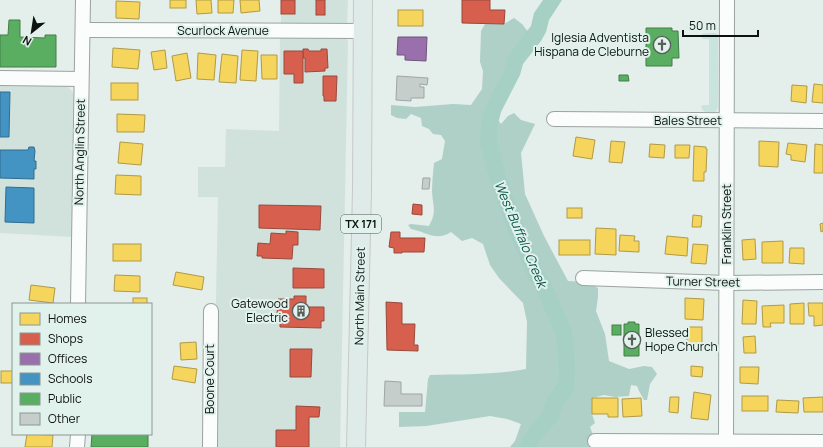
<svg xmlns="http://www.w3.org/2000/svg" width="823" height="447" viewBox="0 0 823 447" font-family="Manrope,sans-serif">
	<style>
		.built { fill: #d1e2dd }
		.green { fill: #c8e4dc }
		.forest { fill: #aed0c7 }
		.water { fill: #a6d0c4 }
		.homes { fill: #f6d55c; stroke: #b09a45 }
		.shops { fill: #d6604d; stroke: #99493b }
		.offices { fill: #9970ab; stroke: #6f547c }
		.schools { fill: #4393c3; stroke: #326c8d }
		.public { fill: #5aae61; stroke: #437f49 }
		.building { fill: #c6cecb; stroke: #9fa5a4 }
		.lines { fill: none; stroke-linecap: round; stroke-linejoin: round }
		.minor-casing { stroke: #9ba3a0; stroke-width: 16 }
		.major-casing { stroke: #c5c9c8; stroke-width: 20 }
		.minor { stroke: #fbfcfc; stroke-width: 14 }
		.major { stroke: #dfebe8; stroke-width: 18 }
		.labels { text-anchor: middle; stroke-width: 4; stroke-linejoin: round; paint-order: stroke }
		.shield { fill: #e1f1ec; stroke: #4c5552; stroke-width: 1 }
		.shield-label { font-size: 11px; font-weight: bold; fill: #0c1210 }
		.street-label { font-size: 12px; fill: #0c1210; stroke: #e1f1ec }
		.poi-label { font-size: 12px; fill: #0c1210; stroke: #e1f1ec; text-anchor: end }
		.water-label { font-size: 13px; font-style: italic; fill: #045345; stroke: #e1f1ec }
	</style>
	<rect width="100%" height="100%" fill="#e4eeeb"/>
	<g class="built">
		<path d="M281,0h67l-1,24 -2,1 -64,-2z"/>
		<path d="M280,37h65l2,2 1,3 -8,405h-127l5,-250h-20v-30h27l1,-38 53,2z"/>
		<path d="M0,84l66,1 7,7 2,5 -2,140 -73,-4z"/>
	</g>
	<path class="green" d="M707,33h9l2,2v72l-3,7 -9,-1 -5,-5 1,-3h7v-66h-6l-2,-2 1,-3z"/>
	<path class="forest" d="M514,18l8,6 7,9 -33,84 5,7 7,-8 6,-3 7,7 14,4 -14,29 4,41 19,42 24,45 19,1 11,6v9l-2,14 9,23 4,27 20,8 15,-3 8,1 5,7 -7,10 -3,16h-3l-5,-9 -2,-5 -6,-1 -2,11 -14,1 -11,-2 -12,3v16l3,9 -5,4 3,8 -5,8 1,4h-79l5,-6 6,-17 -14,-5 -17,-3 -64,10 -27,1v-15h26l3,-33 2,-4c32,-1 64,0 96,-6l1,-47 -4,-19 -24,-25 -9,-13 -7,-21 -11,-6 -10,3 -11,-9c-15,10 -24,0 -40,-3l-3,-4 3,-1 18,2c8,-14 4,-20 3,-34 0,-9 1,-19 2,-29l8,-4 3,-18 -4,-6 -8,-1 -4,-5 -7,-3 -1,-8 -10,-4 -5,5 -9,-1 -6,-3v-10l24,2 38,-3 18,1 11,-16 1,-18 -3,-9 1,-31 4,-7h19z"/>
	<path class="water" d="M543,0h19l-13,20 -3,12 -5,9 -18,23 -3,11 -19,37 -4,16v13l9,35 19,54 17,39 11,18 14,32 5,13 2,19 1,21 -2,20 -10,13 -5,15 -13,14 -8,13h-18l4,-9 9,-14 11,-13 5,-14 9,-12 2,-13 -3,-36 -18,-42 -10,-18 -18,-40 -20,-55 -10,-38 1,-17 4,-19 20,-38 3,-13 19,-25 4,-5 3,-13z"/>
	<g class="homes">
		<rect x="170" y="0" width="16" height="8"/>
		<path d="M196,0h15l1,13 -15,1z"/>
		<path d="M218,0h16l-1,13h-15z"/>
		<path d="M240,0h19l1,11 -19,2z"/>
		<path d="M116,1l24,1 -1,17 -23,-1z"/>
		<rect x="398" y="10" width="25" height="16"/>
		<path d="M113,48l27,2 -2,19 -26,-2z"/>
		<path d="M165,50l2,18 -13,2 -3,-18z"/>
		<path d="M242,50l16,1 -2,30 -16,-1z"/>
		<path d="M187,53l4,25 -15,3 -4,-25z"/>
		<path d="M198,53l18,2 -2,25 -17,-1z"/>
		<path d="M222,54l16,2 -2,27 -17,-1z"/>
		<path d="M261,55h16v24h-15z"/>
		<rect x="111" y="83" width="27" height="17"/>
		<path d="M814,84l9,1v18l-11,-1z"/>
		<path d="M792,85l15,1 -1,17 -15,-2z"/>
		<path d="M117,114l28,1 -1,17h-27z"/>
		<path d="M576,137l19,3 -3,19 -19,-3z"/>
		<path d="M611,141l14,1 -3,21 -13,-1z"/>
		<path d="M759,141l20,1 -1,25 -19,-1z"/>
		<path d="M120,142l23,2 -2,21 -23,-2z"/>
		<path d="M788,143l19,2 -2,17 -14,-2v-5l-5,-1z"/>
		<path d="M650,144l15,1 -1,13 -15,-1z"/>
		<path d="M815,144l8,1v28h-9z"/>
		<path d="M675,145h15l-1,13h-14z"/>
		<path d="M694,146l12,1v2h1l-1,23h-2v9h-11z"/>
		<path d="M116,175l25,1v19l-26,-1z"/>
		<rect x="567" y="208" width="15" height="10"/>
		<path d="M693,215l9,1 -1,11h-9z"/>
		<path d="M823,223v8l-2,1 -1,-8z"/>
		<path d="M596,228l20,1v26l-21,-1z"/>
		<path d="M620,235l15,1 -1,5h5v11l-20,-1z"/>
		<path d="M667,236l21,2 -1,18 -22,-2z"/>
		<path d="M755,239l1,20 -13,1 -1,-20z"/>
		<rect x="559" y="240" width="31" height="15"/>
		<path d="M783,241v22h-21v-21z"/>
		<rect x="113" y="244" width="28" height="17"/>
		<path d="M693,244l15,1 -2,19 -15,-1z"/>
		<path d="M790,248h14v16l-15,-1z"/>
		<path d="M176,272l28,5 -2,13 -29,-5z"/>
		<path d="M115,275l25,1v16l-26,-1z"/>
		<path d="M31,285l24,3 -2,15 -24,-3z"/>
		<rect x="133" y="298" width="14" height="6"/>
		<path d="M685,298l19,1 -1,21 -18,-1z"/>
		<path d="M743,300l14,1 -1,23h-14z"/>
		<path d="M804,303v21h-14v-20z"/>
		<path d="M808,303h15v22l-9,1v-10h-5z"/>
		<path d="M784,305v18h-14l1,4h-8l-1,-21z"/>
		<rect x="687" y="327" width="15" height="21"/>
		<path d="M755,336l1,17h-12l-1,-16z"/>
		<path d="M196,342l1,17 -16,1 -1,-17z"/>
		<path d="M174,366l23,3 -2,14 -23,-4z"/>
		<path d="M691,366l12,1 -1,10 -11,-1z"/>
		<path d="M740,367h19l-1,17 -18,-1z"/>
		<rect x="1" y="371" width="12" height="12"/>
		<path d="M694,392l17,3 -3,25 -17,-2z"/>
		<rect x="742" y="396" width="26" height="15"/>
		<path d="M670,397h9l-1,16 -9,-1z"/>
		<path d="M823,397v15h-19l-1,-14z"/>
		<path d="M592,398h26v19h-10v-3h-16z"/>
		<path d="M641,398l1,18 -19,1 -1,-18z"/>
		<path d="M777,400l22,1 -1,12 -22,-1z"/>
		<path d="M27,434l26,1 -1,12h-27z"/>
	</g>
	<g class="shops">
		<rect x="281" y="0" width="14" height="14"/>
		<rect x="316" y="0" width="9" height="15"/>
		<path d="M462,0h28v10h15l-1,14 -42,-1z"/>
		<path d="M303,49h5l1,2h12v-2h6l1,19h-3v3l-20,1v-14h-2z"/>
		<path d="M284,51h19v32h-9v-9h-10z"/>
		<path d="M323,76h14l-1,25h-12v-5h-1z"/>
		<path d="M413,204l9,1v10l-10,-1z"/>
		<path d="M259,205l62,1 -1,24 -61,-2z"/>
		<path d="M286,231l12,1v13h-5l-1,14 -30,-1v-2h-5l1,-13 12,1 1,-11 15,1z"/>
		<path d="M391,232h9v6h25l-1,14h-22v1h-8v-5l-5,-1z"/>
		<path d="M293,268l31,1v19h-31z"/>
		<path d="M294,296h12v11h18v14h-3v7l-41,-1v-13h-3l1,-15h16z"/>
		<path d="M386,302l16,1v21h13l-1,21h4v6l-31,-1z"/>
		<path d="M290,349h22l-1,28h-21z"/>
		<path d="M296,406l24,1 -1,10h-10v30h-33v-17h20z"/>
	</g>
	<path class="offices" d="M398,37h29l-1,24 -21,-1v-5h-8z"/>
	<g class="schools">
		<path d="M0,92h10l-1,45h-9z"/>
		<path d="M29,147h5l1,4 -1,10h2v8h-2v10l-34,-1v-28h28z"/>
		<path d="M6,187l28,1v35l-29,-1z"/>
	</g>
	<g class="public">
		<path d="M9,20h11v17l25,1v-3h11v32h-56v-32h8z"/>
		<path d="M646,28h26v3h6l1,27h-7v8h-26z"/>
		<path d="M619,75h9l1,6h-10z"/>
		<path d="M628,322h7v2h4v32h-15v-32h4z"/>
		<rect x="612" y="325" width="9" height="10"/>
		<path d="M92,434h56v13h-57z"/>
	</g>
	<g class="building">
		<path d="M397,76l31,2 -1,7 -7,-1v3h4v11h-13v3l-15,-1z"/>
		<path d="M423,178h7l-1,11h-7z"/>
		<path d="M385,381l16,1v12h21v12h-38z"/>
	</g>
	<g class="lines">
		<defs>
			<g id="minor">
				<path d="M83,30l280,1"/>
				<path d="M0,78l81,1"/>
				<path d="M554,119l269,2"/>
				<path d="M583,278l144,5 96,-1"/>
				<path d="M78,304l5,-304"/>
				<path d="M595,441l228,1"/>
				<path d="M77,447l1,-13"/>
				<path d="M210,447l1,-136"/>
				<path d="M726,447l1,-447"/>
			</g>
			<path id="major" d="M356,447l6,-257 1,-190"/>
		</defs>
		<use href="#minor" class="minor-casing"/>
		<use href="#major" class="major-casing"/>
		<use href="#minor" class="minor"/>
		<use href="#major" class="major"/>
	</g>
	<defs>
		<symbol id="church-ring" viewBox="-11 -11 22 22"><circle r="9.5" fill="#e1f1ec" stroke="#585f5d" stroke-width="1.5"/><path d="M-1.2-6h2.4v3.5h3.3v2.4h-3.3V6h-2.4V-.1h-3.3v-2.4h3.3Z" fill="#585f5d"/></symbol>
		<symbol id="building-ring" viewBox="-11 -11 22 22"><circle r="9.5" fill="#e1f1ec" stroke="#585f5d" stroke-width="1.5"/><path d="M-4-6H4V6H1V3H-1V6H-4ZM-2.5-4.3h1.7v1.8h-1.7ZM.8-4.3h1.7v1.8H.8ZM-2.5-1h1.7V.8h-1.7ZM.8-1h1.7V.8H.8Z" fill="#585f5d"/></symbol>
	</defs>
	<g fill-rule="evenodd">
		<use href="#church-ring" x="652" y="35" width="20" height="20"/>
		<use href="#building-ring" x="291" y="301" width="20" height="20"/>
		<use href="#church-ring" x="622" y="330" width="20" height="20"/>
	</g>
	<g class="labels">
		<rect class="shield" x="341" y="215" width="40" height="18" rx="3"/>
		<g class="shield-label">
			<text x="361" y="228">TX 171</text>
		</g>
		<g class="street-label">
			<text x="223" y="35">Scurlock Avenue</text>
			<text x="688" y="125">Bales Street</text>
			<text transform="translate(80 152) rotate(-89)" y="4">North Anglin Street</text>
			<text transform="translate(727 224) rotate(-90)" y="4">Franklin Street</text>
			<text transform="translate(703 282) rotate(1)" y="4">Turner Street</text>
			<text transform="translate(360 296) rotate(-89)" y="4">North Main Street</text>
			<text transform="translate(210 379) rotate(-90)" y="4">Boone Court</text>
		</g>
		<g class="poi-label">
			<text x="649" y="42">Iglesia Adventista<tspan x="649" dy="14">Hispana de Cleburne</tspan></text>
			<text x="288" y="308">Gatewood<tspan x="288" dy="14">Electric</tspan></text>
			<text x="645" y="337" text-anchor="start">Blessed<tspan x="645" dy="14">Hope Church</tspan></text>
		</g>
		<g class="water-label">
			<text transform="translate(521 234) rotate(67)" y="5">West Buffalo Creek</text>
		</g>
	</g>
	<rect x="12" y="303" width="140" height="132" fill="#e1f1ec" stroke="#8c9894"/>
	<rect x="20" y="313" width="20" height="12" fill="#f6d55c" stroke="#8c9894"/>
	<text x="48" y="323" font-size="12" fill="#0c1210">Homes</text>
	<rect x="20" y="333" width="20" height="12" fill="#d6604d" stroke="#8c9894"/>
	<text x="48" y="343" font-size="12" fill="#0c1210">Shops</text>
	<rect x="20" y="353" width="20" height="12" fill="#9970ab" stroke="#8c9894"/>
	<text x="48" y="363" font-size="12" fill="#0c1210">Offices</text>
	<rect x="20" y="373" width="20" height="12" fill="#4393c3" stroke="#8c9894"/>
	<text x="48" y="383" font-size="12" fill="#0c1210">Schools</text>
	<rect x="20" y="393" width="20" height="12" fill="#5aae61" stroke="#8c9894"/>
	<text x="48" y="403" font-size="12" fill="#0c1210">Public</text>
	<rect x="20" y="413" width="20" height="12" fill="#c6cecb" stroke="#8c9894"/>
	<text x="48" y="423" font-size="12" fill="#0c1210">Other</text>
	<g transform="translate(32 32) rotate(210)" stroke="#e1f1ec" stroke-width="3" paint-order="stroke">
	<path d="M0-3L7 15L0 10L-7 15Z" fill="#0c1210"/>
	<text y="-6" font-size="11" font-weight="bold" text-anchor="middle" fill="#0c1210">N</text>
	</g>
	<path d="M683 30v6h75v-6" fill="none" stroke="#0c1210" stroke-width="2"/>
	<text x="689" y="30" font-size="12" fill="#0c1210" stroke="#e1f1ec" stroke-width="3" paint-order="stroke">50 m</text>
</svg>
